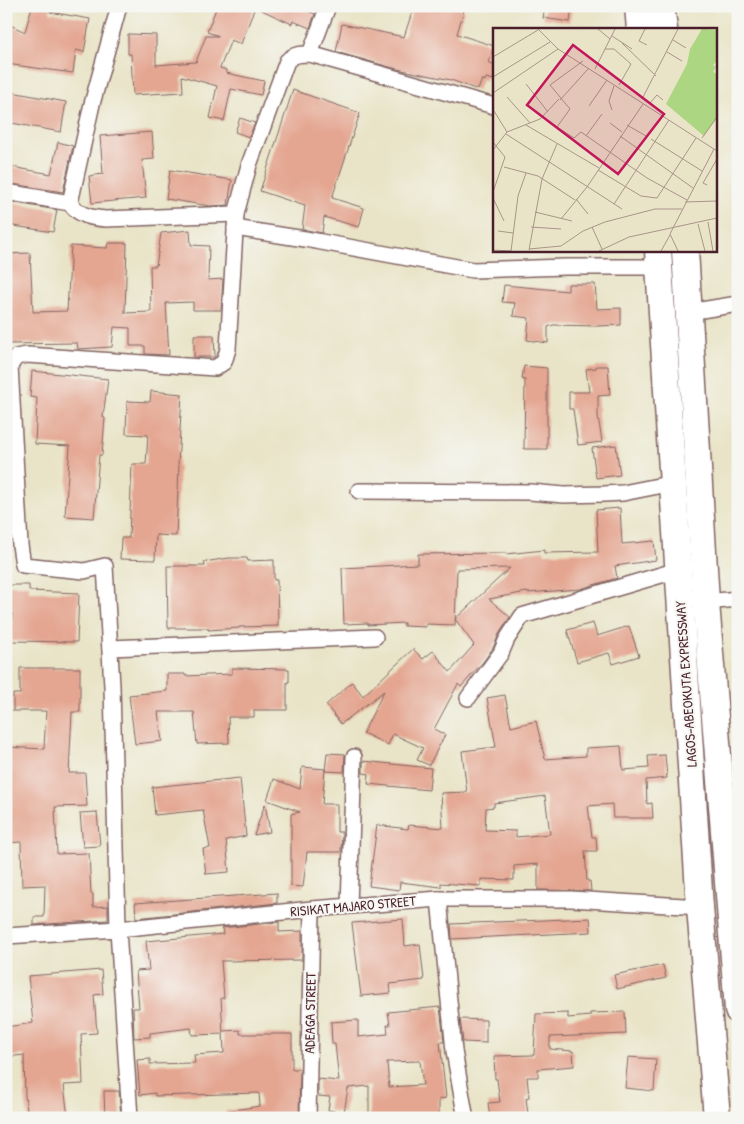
<svg xmlns="http://www.w3.org/2000/svg" width="744" height="1124" viewBox="0 0 744 1124" font-family="'Patrick Hand',sans-serif">
	<style>
		.building { fill: #e4a691; fill-rule: evenodd }
		.lines { fill: none; stroke-linecap: round; stroke-linejoin: round }
		.street-casing { stroke: #826462; stroke-width: 18 }
		.highway-casing { stroke: #826462; stroke-width: 29 }
		.street { stroke: #fff; stroke-width: 15 }
		.highway { stroke: #fff; stroke-width: 26 }
		.labels { text-anchor: middle; stroke-width: 4; stroke-linejoin: round; paint-order: stroke }
		.street-label { font-size: 14px; fill: #4a1f2b; stroke: #f6f6f2 }
		.inset-road { fill: none; stroke: #a99589; stroke-width: 1 }
		.view { fill: #c2185b; fill-opacity: 0.15; stroke: #c2185b; stroke-width: 2.5 }
		.inset-edge { fill: none; stroke: #4a1f2b; stroke-width: 2.5 }
	</style>
	<rect width="100%" height="100%" fill="#f6f6f2"/>
	<filter id="ink" filterUnits="userSpaceOnUse"><feTurbulence type="fractalNoise" baseFrequency=".02" numOctaves="2"/><feDisplacementMap in="SourceGraphic" scale="10" xChannelSelector="R" yChannelSelector="G"/><feConvolveMatrix kernelMatrix="1 2 1 2 8 2 1 2 1" color-interpolation-filters="sRGB"/></filter>
	<filter id="wash" filterUnits="userSpaceOnUse"><feTurbulence type="fractalNoise" baseFrequency=".0096" numOctaves="4" result="noise"/><feDisplacementMap in="SourceGraphic" scale="20" xChannelSelector="R" yChannelSelector="G"/><feGaussianBlur stdDeviation="1.12" result="paint"/><feColorMatrix in="noise" values="0 0 0 0 0 0 0 0 0 0 0 0 0 0 0 0 0 1.4 0 .05"/><feComposite in="paint" operator="in"/></filter>
	<g filter="url(#wash)">
		<rect width="100%" height="100%" fill="#e9e4c7"/>
		<g id="blocks">
			<g class="building">
				<path d="M32,6h19l-1,6 40,7 -6,33 -8,-2 -3,23 -67,-9v-41l19,9z"/>
				<path d="M217,6h79l19,8 -5,14 -17,-7 -1,3 -37,-17 -14,37 -10,-4 -11,28 6,2v3l38,8 -3,14 -30,-6 -7,32 -14,-3 7,-32 -35,-10 1,16 -50,3 -2,-41h-3v-20l28,1v30l40,-3 10,-26h13l-12,-4z"/>
				<path d="M414,6h39l11,4 -7,24 37,12 -5,17 5,1v16l-8,-2 -1,3 -3,-2 -4,11 -27,-10 -54,-11 -61,-17 6,-28 62,13z"/>
				<path d="M545,6h27l-2,16 -27,-4z"/>
				<path d="M293,90l67,23 -28,85 32,10 -5,19 -35,-10 -2,16 -20,-4 3,-23 -45,-15z"/>
				<path d="M6,91l60,11 -5,30 -55,-10z"/>
				<path d="M240,118l15,5 -6,14 -14,-5z"/>
				<path d="M152,132l2,27 -12,1 4,38 -54,5 -3,-27 14,-2 -3,-38z"/>
				<path d="M58,142l15,4 -10,46 -57,-9v-17l45,8z"/>
				<path d="M170,170l62,10 -4,25 -18,1 -44,-7z"/>
				<path d="M10,202l47,8 -4,22 -46,-7z"/>
				<path d="M190,230l1,15 18,1 -1,34 15,-1 -2,31h-28v-8l-27,1 3,52 -24,-1v-8h-15v-18l-16,-1 -2,20 -34,2 -1,-6 -71,1v-90l24,-1 3,59 34,-1 4,-65 36,2 1,-5h19l-2,70 26,-1 -1,-46h6l5,-33z"/>
				<path d="M568,284h27l2,25 24,-1v17l-24,1 -44,-1 -5,2v16l-21,-3 2,-22 -16,-2 2,-13 -13,-1 2,-17 64,6z"/>
				<path d="M194,335h20l1,22h-21z"/>
				<path d="M524,366l23,2v81h-23l1,-69 -3,-1z"/>
				<path d="M596,366h12l2,29 -12,1v20l4,26 -24,3 -5,-36h-4v-17h20l-3,-23 10,-1z"/>
				<path d="M32,371l76,8 -5,38 2,1 -3,37h-3l-5,63 -29,-2 5,-70 -35,-2 2,-46 -7,-1z"/>
				<path d="M151,391l31,3 -4,72h1l-3,70 -20,-1 -1,25 -35,-1 1,-21h8l3,-74h14l2,-29 -22,-1 1,-33 23,1z"/>
				<path d="M616,445l4,30 -24,3 -4,-30z"/>
				<path d="M620,508l2,36 32,-3 2,19 -41,6 2,12 -37,11 -53,4v-1l-38,7 21,18 -11,17 -6,14 -10,14 -22,25 -3,-3 -24,45 11,6 -16,30 -12,-5 6,-12 -30,-14 -5,11 -25,-12 21,-42 -43,33 -15,-19 26,-23 11,14 50,-47 10,10 10,-8 17,21 24,-27 -19,-26 55,-51 -53,1 -2,56 -29,-1v3l-22,-1v-3l-36,2v-2l-24,1 -2,-56 76,-4v-10l88,-1v1l38,-4v3l54,-1 -2,-42z"/>
				<path d="M229,558h18l1,3 26,-1v20h3l1,46 -39,1v1l-31,2v-2h-40l-1,-62h38l-1,-4z"/>
				<path d="M6,585h23v6l50,2 -2,49 -66,-1 1,-28 -6,1z"/>
				<path d="M593,623l4,13 32,-10 10,30 -26,8 -4,-11 -32,9 -10,-32z"/>
				<path d="M20,668h60v44h-8l-3,61h16l2,33 -32,1 2,47 32,-1 2,41h2v13l15,-1v14l-74,5v-8h10l1,-32 -23,1 -1,-44 -15,1v-96l38,2 2,-38h-33v-17h7z"/>
				<path d="M232,668l57,1v13h-2v28h-33v7h-26l1,26 -32,1 -3,-32h-36l4,29 -27,3 -6,-49 38,-4v-17h18v2l47,-2z"/>
				<path d="M505,695l6,32 25,-6 9,38 41,-3v-8l35,-2 2,24 26,-2 -1,-12 17,-1 2,23 -21,2 1,24 5,-1 1,15h-40l-1,-14 -24,2 4,31h4l1,14h-12l2,30h3l1,10 -53,-1v-26l-24,2v14l-33,-1v7l-40,-3v4l-41,-5 -1,8 -30,-4 8,-61 31,4 1,-4 34,3 -2,-35 26,-1 -5,-41 34,-4 -9,-49zM545,796l5,38 -34,3v-6l-31,-1 1,-22 8,-1v-4z"/>
				<path d="M327,753l18,1 -1,18 -19,-1z"/>
				<path d="M363,761l68,7 -2,22 -61,-6 1,-10 -6,-1z"/>
				<path d="M302,767l23,2 -3,35h15v28h5l-1,20h-34l-4,35 -12,-1v-72l9,-2 -33,-12 7,-21 26,10z"/>
				<path d="M240,778l6,58 -20,4 3,32 -23,2 -3,-25 7,-1 -7,-38 -48,5 -3,-28z"/>
				<path d="M265,804l5,28 -16,3z"/>
				<path d="M97,812l3,34 -17,1 -3,-34z"/>
				<path d="M277,893v10l-141,15 -1,-15z"/>
				<path d="M590,918l1,14 -139,7 -1,-15z"/>
				<path d="M403,919l2,27 15,-2 4,36 -34,4 1,9 -30,3 -9,-73z"/>
				<path d="M279,922v10l23,-1v29l-81,1 3,37h-3l2,36 -31,1 -1,-7 -41,5v4l-16,1 -1,-30h6l-3,-37 13,-1 -3,-29 77,-7 -1,-6z"/>
				<path d="M663,965l3,13 -49,11 -3,-14z"/>
				<path d="M101,970l2,24 -9,1 3,38 -16,1 2,50 -19,1 4,33h-40l-3,-22 -1,-41 -18,2v-30l27,-4 -5,-47z"/>
				<path d="M440,1007l4,35h-4l6,56 -7,1v19h-70v-32l-21,2 -4,25 -16,-3 2,-13 -12,-1v-17l21,2 -4,-37h-3l-1,-22 27,-2v17l30,-3 -1,-9h3l-2,-13zM420,1061l3,24 -34,2 -2,-25z"/>
				<path d="M625,1012l1,22 -76,3v12l23,2 1,15 -36,3v8h-11l2,20 -3,1 2,16 -38,4 -2,-15 12,-1 -3,-23h-2l-1,-23 40,-1 2,-41 32,-1v5l22,-2v-3z"/>
				<path d="M460,1019l26,1v23l-23,-1z"/>
				<path d="M240,1030v4h52v35h8l-1,49h-73v-7l34,-5 -1,-13 -104,3v-3l-15,2 -3,-35 13,-1v5l45,-1 -1,-8 30,-2 -1,-22z"/>
				<path d="M628,1057l28,2 -2,32 -29,-3z"/>
				<path d="M104,1091h15l2,26h-16z"/>
			</g>
		</g>
	</g>
	<g filter="url(#ink)">
		<use href="#blocks" fill-opacity="0" stroke="#826462" stroke-width="1"/>
		<g class="lines">
			<defs>
				<g id="street">
					<path d="M310,54l18,-48"/>
					<path d="M6,192l64,11c9,13 22,15 36,16l130,-5"/>
					<path d="M70,203l22,-99 27,-98"/>
					<path d="M235,228l70,11 168,31 93,-3h93"/>
					<path d="M689,312l49,-8"/>
					<path d="M359,491l171,1 34,3 40,-1 19,-1 50,-10"/>
					<path d="M706,602l32,-3"/>
					<path d="M110,648l265,-11"/>
					<path d="M468,698l33,-45 6,-14 15,-23 156,-46"/>
					<path d="M439,899l15,152 11,63"/>
					<path d="M349,906l5,-149"/>
					<path d="M6,936l112,-7 194,-20 127,-10h132l129,8"/>
					<path d="M130,1118l-12,-189 -6,-243 -7,-120 -21,5 -61,-6 -3,-20 -10,-179 6,-9 11,-2 188,13 9,-6 4,-13 8,-135 13,-49 38,-104c7,-7 13,-7 23,-7l184,52"/>
					<path d="M308,1118l4,-209"/>
				</g>
				<g id="highway">
					<path d="M638,6l2,23"/>
					<path d="M661,6l3,23"/>
					<path d="M658,250l42,657 17,211"/>
					<path d="M685,250l21,352 32,408"/>
				</g>
			</defs>
			<use href="#street" class="street-casing"/>
			<use href="#highway" class="highway-casing"/>
			<use href="#street" class="street"/>
			<use href="#highway" class="highway"/>
		</g>
	</g>
	<g class="labels">
		<g class="street-label">
			<text transform="translate(686 684) rotate(-94)" y="5">LAGOS-ABEOKUTA EXPRESSWAY</text>
			<text transform="translate(353 906) rotate(-5)" y="5">RISIKAT MAJARO STREET</text>
			<text transform="translate(310 1013) rotate(-89)" y="5">ADEAGA STREET</text>
		</g>
	</g>
	<g transform="translate(493 28)">
		<rect width="224" height="224" fill="#e9e4c7"/>
		<path d="M209,1l15,1v31l-4,4 3,2 -3,5 4,2v44l-13,18 -38,-32 21,-40 3,-15z" fill="#acd682"/>
		<path class="inset-road" d="M45,1l20,20 159,102M105,1l12,10M152,1l-6,12 8,4M119,8l20,13M180,12l13,8M129,15l34,33M112,21h9l17,15 -12,21M174,24l15,9M0,29l45,-27M90,33l-33,24 20,24 -13,18 17,11 7,-6 66,46 40,22M102,41l20,-40M0,49l57,-35M33,56l22,28M0,65l65,-44M14,69l23,26M149,71l36,-70M67,72l29,-32M156,76l8,-9 6,5M96,78l18,-26M119,82l-3,-9 5,-15M1,83l13,21M117,95l12,9M33,97l73,43M134,97l19,11M13,106l116,75M93,108l16,-22M127,108l73,52M209,110l15,-21M158,111l51,32M0,114l12,15 -12,35M0,122l14,-18 33,-13 19,-20M11,139l34,9 37,24M105,142l43,26 16,2 39,-60M214,157l-4,-2 14,-24M0,170l11,23M83,171l12,15M192,174l32,-1M121,176l55,-84M42,184l37,9M68,191l26,-32 56,-83M215,194l5,29M205,196l7,27M38,199l30,2M99,199l10,22M5,203l15,2M36,221l32,-3 22,-15 22,-9 50,-13h27M0,222l18,1M36,222l13,-71 15,-35M18,223l7,-55 8,-23M106,223l30,-14 88,-19M168,223l9,-16M185,223l-8,-17 2,-4 42,-81"/>
		<path class="view" d="M80,17l91,69 -46,60 -91,-69z"/>
		<rect width="224" height="224" class="inset-edge"/>
	</g>
	<rect width="744" height="1124" fill="none" stroke="#f6f6f2" stroke-width="25"/>
</svg>
